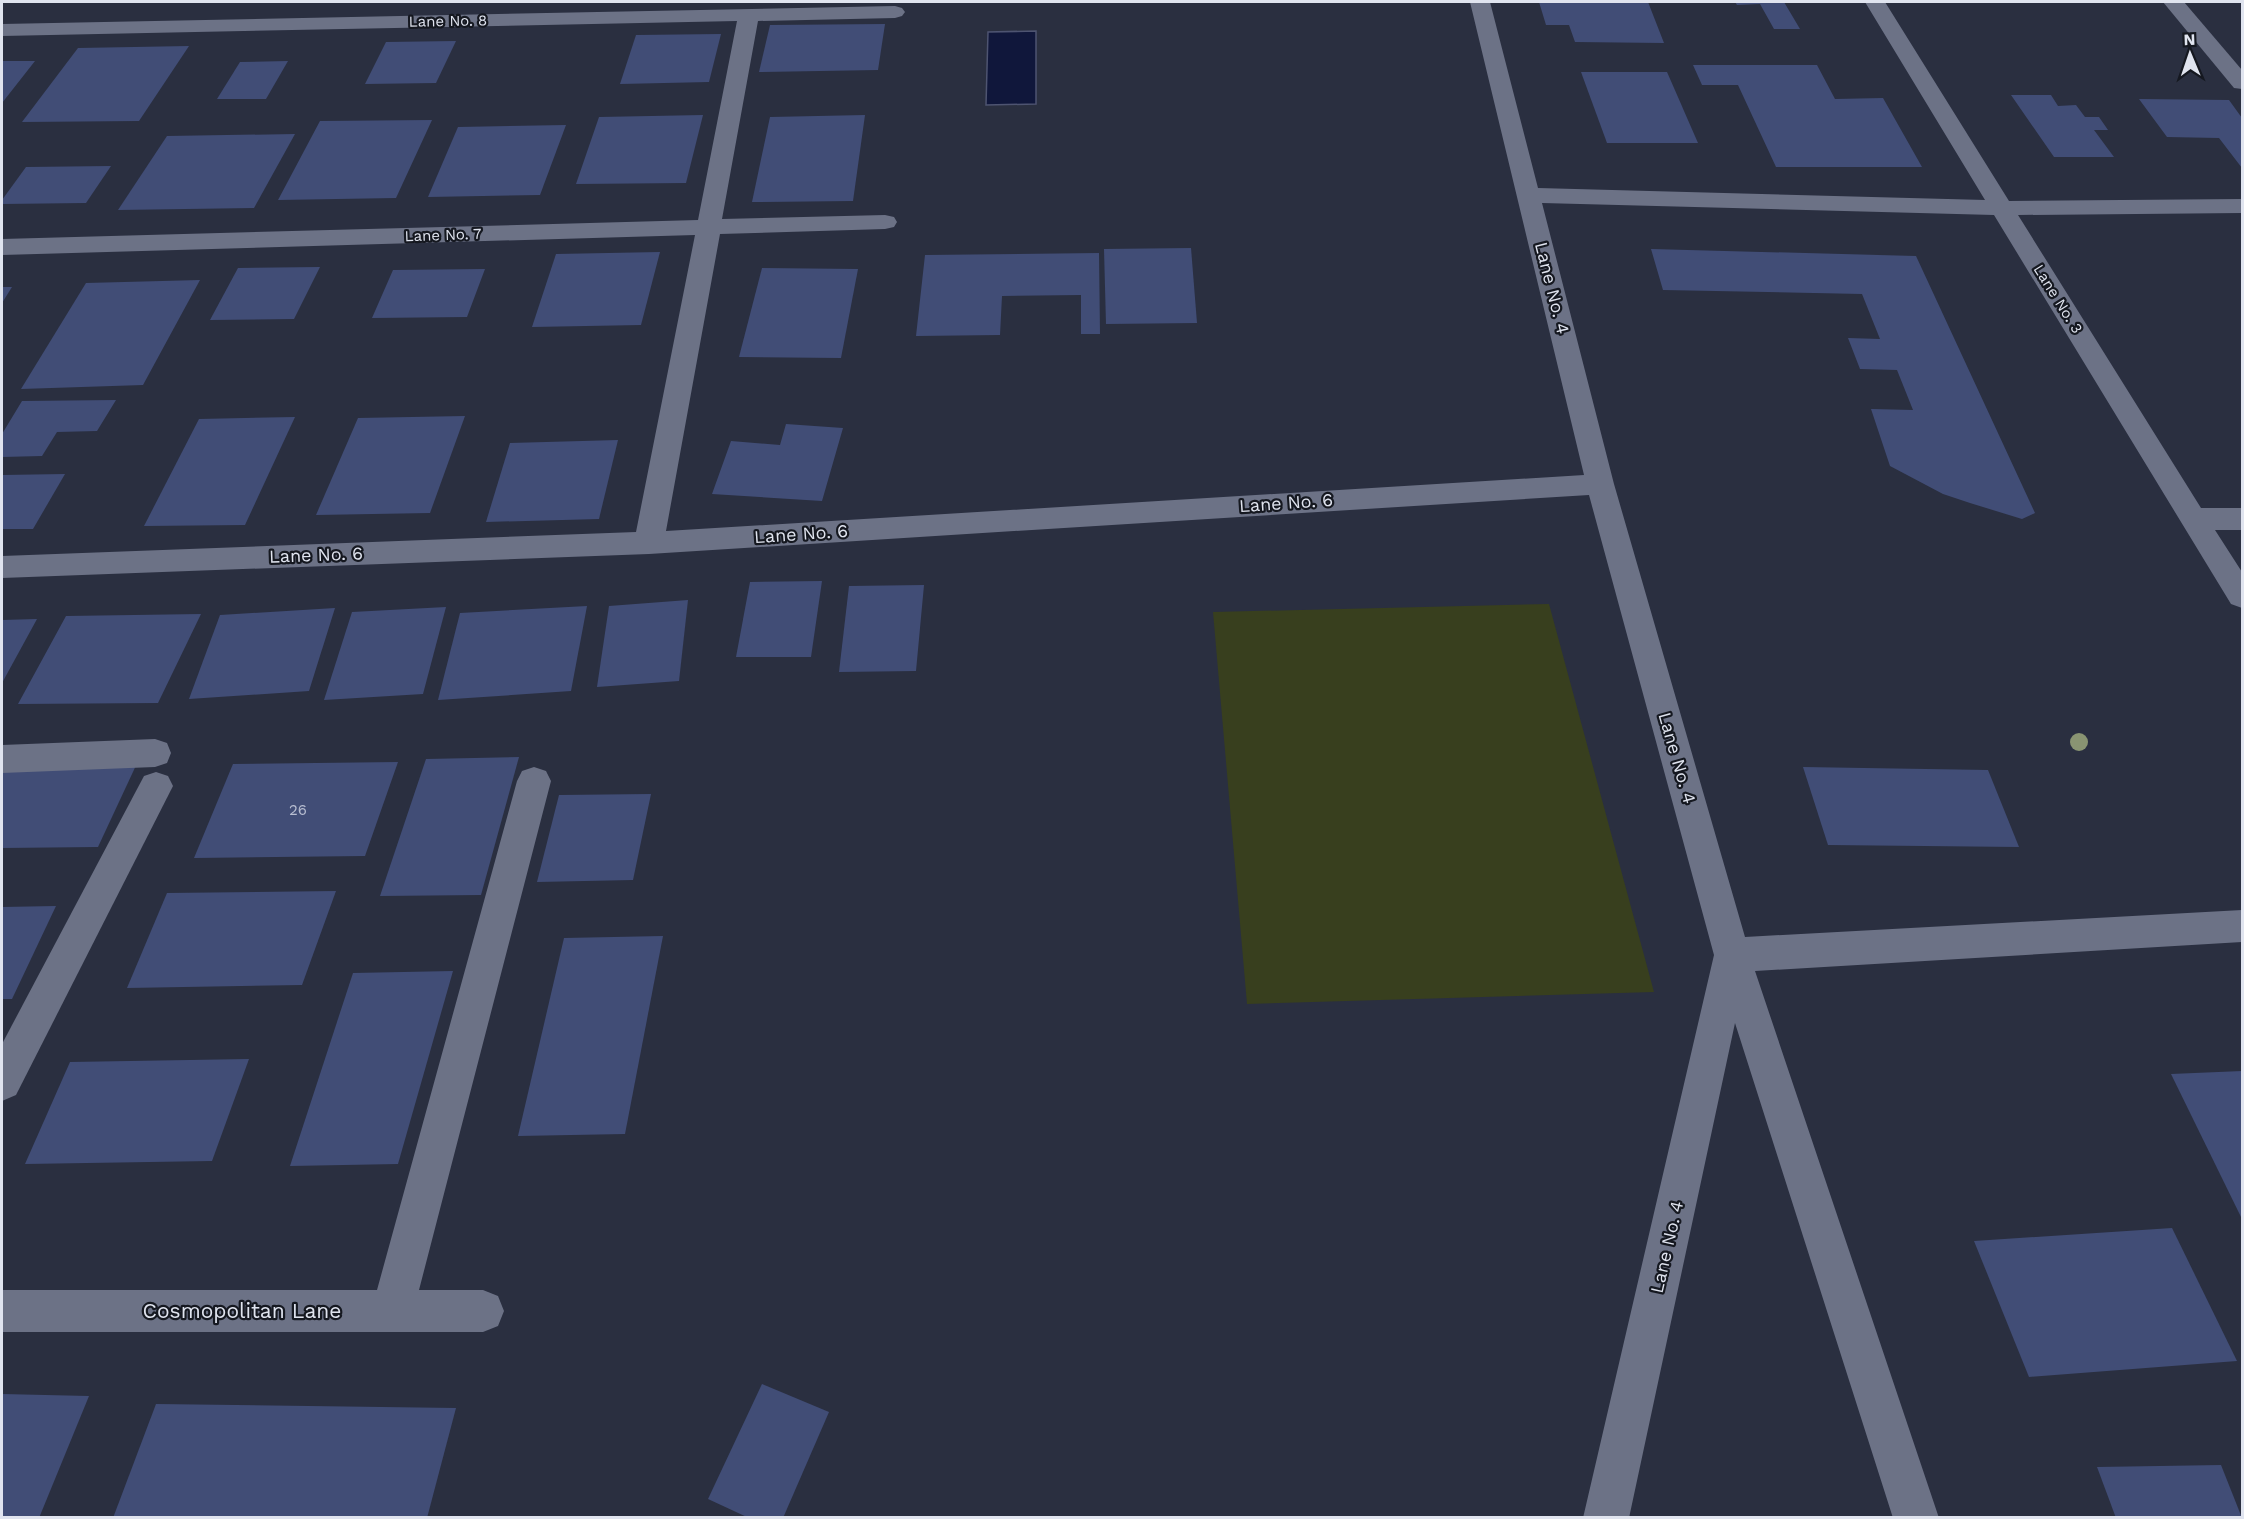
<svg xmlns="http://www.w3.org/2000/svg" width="2244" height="1519" viewBox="0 0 2244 1519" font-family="'Work Sans',sans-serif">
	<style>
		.green { fill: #383f1e }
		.water { fill: #10173b; stroke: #4e5471; stroke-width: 1.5 }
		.building { fill: #414d76 }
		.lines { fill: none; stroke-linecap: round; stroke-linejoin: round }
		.minor { fill: #6c7286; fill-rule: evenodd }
		.tree { fill: #899472 }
		.labels { text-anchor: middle; stroke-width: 4.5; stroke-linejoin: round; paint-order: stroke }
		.far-street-label { font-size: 15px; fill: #e0e4ef; stroke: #151820 }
		.number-label { font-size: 15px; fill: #b8bed1 }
		.street-label { font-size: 18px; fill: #e0e4ef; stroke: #151820 }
		.near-street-label { font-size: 21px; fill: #e0e4ef; stroke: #151820 }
	</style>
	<rect width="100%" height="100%" fill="#2a2f40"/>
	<path class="green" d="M1549,604l105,388 -407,12 -34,-392z"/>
	<path class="water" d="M1036,31v73l-50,1 2,-73z"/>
	<g class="building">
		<path d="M1539,2h109l16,41 -89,-1 -6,-17h-23z"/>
		<path d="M1735,2h49l16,27h-26l-14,-25 -23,1z"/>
		<path d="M885,24l-7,46 -119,2 11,-47z"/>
		<path d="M721,34l-12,48 -89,2 16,-49z"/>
		<path d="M456,41l-20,42 -71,1 21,-42z"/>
		<path d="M189,46l-50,75 -117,1 56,-74z"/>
		<path d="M2,61h33l-33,42z"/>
		<path d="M288,61l-22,38h-49l23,-37z"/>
		<path d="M1693,65h124l18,34 48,-1 39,69h-146l-38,-82h-36z"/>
		<path d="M1581,72h86l31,71h-91z"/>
		<path d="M2011,95h40l7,11 18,-1 9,12h14l9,13h-14l20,27h-60z"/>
		<path d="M2139,99l90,1 13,18v50l-23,-30 -52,-1z"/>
		<path d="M703,115l-17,68 -110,1 23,-67z"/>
		<path d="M865,115l-12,86 -101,1 18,-85z"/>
		<path d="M432,120l-36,78 -118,2 42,-79z"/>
		<path d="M566,125l-26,70 -112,2 30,-70z"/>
		<path d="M295,134l-41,74 -136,2 49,-74z"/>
		<path d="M111,166l-25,37 -84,1v-4l24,-33z"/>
		<path d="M1191,248l6,75 -91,1 -2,-75z"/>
		<path d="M1651,249l265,7 119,257 -13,6 -52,-16 -27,-9 -53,-28 -19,-57 42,1 -16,-40 -37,-1 -12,-31 32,1 -18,-45 -199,-4z"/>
		<path d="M660,252l-19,73 -109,2 24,-73z"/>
		<path d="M1099,253l1,81h-19v-39l-79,1 -2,39 -84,1 9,-81z"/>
		<path d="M320,267l-26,52 -84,1 28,-52z"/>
		<path d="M762,268l96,1 -17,89 -102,-1z"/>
		<path d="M485,269l-18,48 -95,1 21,-48z"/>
		<path d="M200,280l-57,105 -122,4 65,-106z"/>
		<path d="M2,287h10l-10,16z"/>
		<path d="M116,400l-19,31 -40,1 -15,24 -40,1v-23l20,-33z"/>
		<path d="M465,416l-35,97 -114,2 42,-97z"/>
		<path d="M295,417l-50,108 -101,1 55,-107z"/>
		<path d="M786,424l57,4 -21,73 -110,-7 19,-53 49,4z"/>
		<path d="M618,440l-19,79 -113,3 24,-79z"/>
		<path d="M65,474l-32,55h-31v-54z"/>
		<path d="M822,581l-11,76h-75l14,-75z"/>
		<path d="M924,585l-8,86 -77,1 10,-86z"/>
		<path d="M688,600l-9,81 -82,6 12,-81z"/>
		<path d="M587,606l-16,85 -133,9 22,-87z"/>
		<path d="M446,607l-23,87 -99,6 28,-88z"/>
		<path d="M335,608l-26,83 -120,8 31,-84z"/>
		<path d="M201,614l-43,89 -140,1 48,-88z"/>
		<path d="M37,619l-35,64v-63z"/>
		<path d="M519,757l-38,138 -101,1 46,-137z"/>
		<path d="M139,759l-41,88 -96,1v-86z"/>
		<path d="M398,762l-33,94 -171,2 39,-94z"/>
		<path d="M1803,767l185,3 31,77 -191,-2z"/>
		<path d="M651,794l-18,86 -96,2 22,-87z"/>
		<path d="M336,891l-34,94 -175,3 40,-95z"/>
		<path d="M56,906l-44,93h-10v-92z"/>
		<path d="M663,936l-38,198 -107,2 46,-198z"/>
		<path d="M453,971l-55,193 -108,2 63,-193z"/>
		<path d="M249,1059l-37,102 -187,3 45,-102z"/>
		<path d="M2242,1071v148l-71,-145z"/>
		<path d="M2172,1228l65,133 -208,16 -55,-136z"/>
		<path d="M762,1384l67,28 -46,106h-34l-41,-19z"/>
		<path d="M2,1394l87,2 -50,122h-37z"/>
		<path d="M156,1404l300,4 -29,110h-314z"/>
		<path d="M2221,1465l21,53h-126l-19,-51z"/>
	</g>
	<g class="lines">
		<g class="minor">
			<path d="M1470,2h20l48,186 447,12 -120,-198h20l124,199 233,-2v14l-224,2 183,293h41v22h-27l27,42v36l-11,-4 -237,-389 -452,-12 72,281 131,453 497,-27v32l-487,29 184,547h-46l-158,-495 -106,495h-46l131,-563 -125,-460 -940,59 -647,24v-22l634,-24 59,-297 -693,20v-16l696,-19 39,-199 -735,15v-12l893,-18 7,2 3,4 -3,4 -7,2 -137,3 -36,198 163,-4 9,2 3,5 -3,5 -9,2 -165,5 -54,297 918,-56z"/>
			<path d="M2163,2h21l58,68v19l-8,-1z"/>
			<path d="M155,739l12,4 4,10 -4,10 -12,4 -153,6v-28z"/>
			<path d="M534,767l12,4 5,10 -132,509h64l15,6 6,15 -6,15 -15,6h-481v-42h375l140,-509 5,-10z"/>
			<path d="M156,772l12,4 5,10 -157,309 -14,6v-57l142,-268z"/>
		</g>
	</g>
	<circle class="tree" cx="2079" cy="742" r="9"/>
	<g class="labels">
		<g class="far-street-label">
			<text transform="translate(448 21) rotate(-1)" y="5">Lane No. 8</text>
			<text transform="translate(443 235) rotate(-2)" y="5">Lane No. 7</text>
			<text transform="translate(2058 299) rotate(58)" y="5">Lane No. 3</text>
		</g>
		<g class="number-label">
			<text x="298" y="815">26</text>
		</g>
		<g class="street-label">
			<text transform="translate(1552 288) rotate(76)" y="6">Lane No. 4</text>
			<text transform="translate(1286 503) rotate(-4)" y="6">Lane No. 6</text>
			<text transform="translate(801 534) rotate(-4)" y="6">Lane No. 6</text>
			<text transform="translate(316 555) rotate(-2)" y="6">Lane No. 6</text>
			<text transform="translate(1677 758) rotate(74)" y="6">Lane No. 4</text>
			<text transform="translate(1667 1247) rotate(-77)" y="6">Lane No. 4</text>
		</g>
		<g class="near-street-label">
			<text x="242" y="1318">Cosmopolitan Lane</text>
		</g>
	</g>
	<rect width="2244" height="1519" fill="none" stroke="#e0e4ef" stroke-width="6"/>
	<g transform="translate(2190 54) rotate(358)" stroke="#151820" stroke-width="4.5" paint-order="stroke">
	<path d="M0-4.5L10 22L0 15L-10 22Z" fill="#e0e4ef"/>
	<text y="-9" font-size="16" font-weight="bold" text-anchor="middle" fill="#e0e4ef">N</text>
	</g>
</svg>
